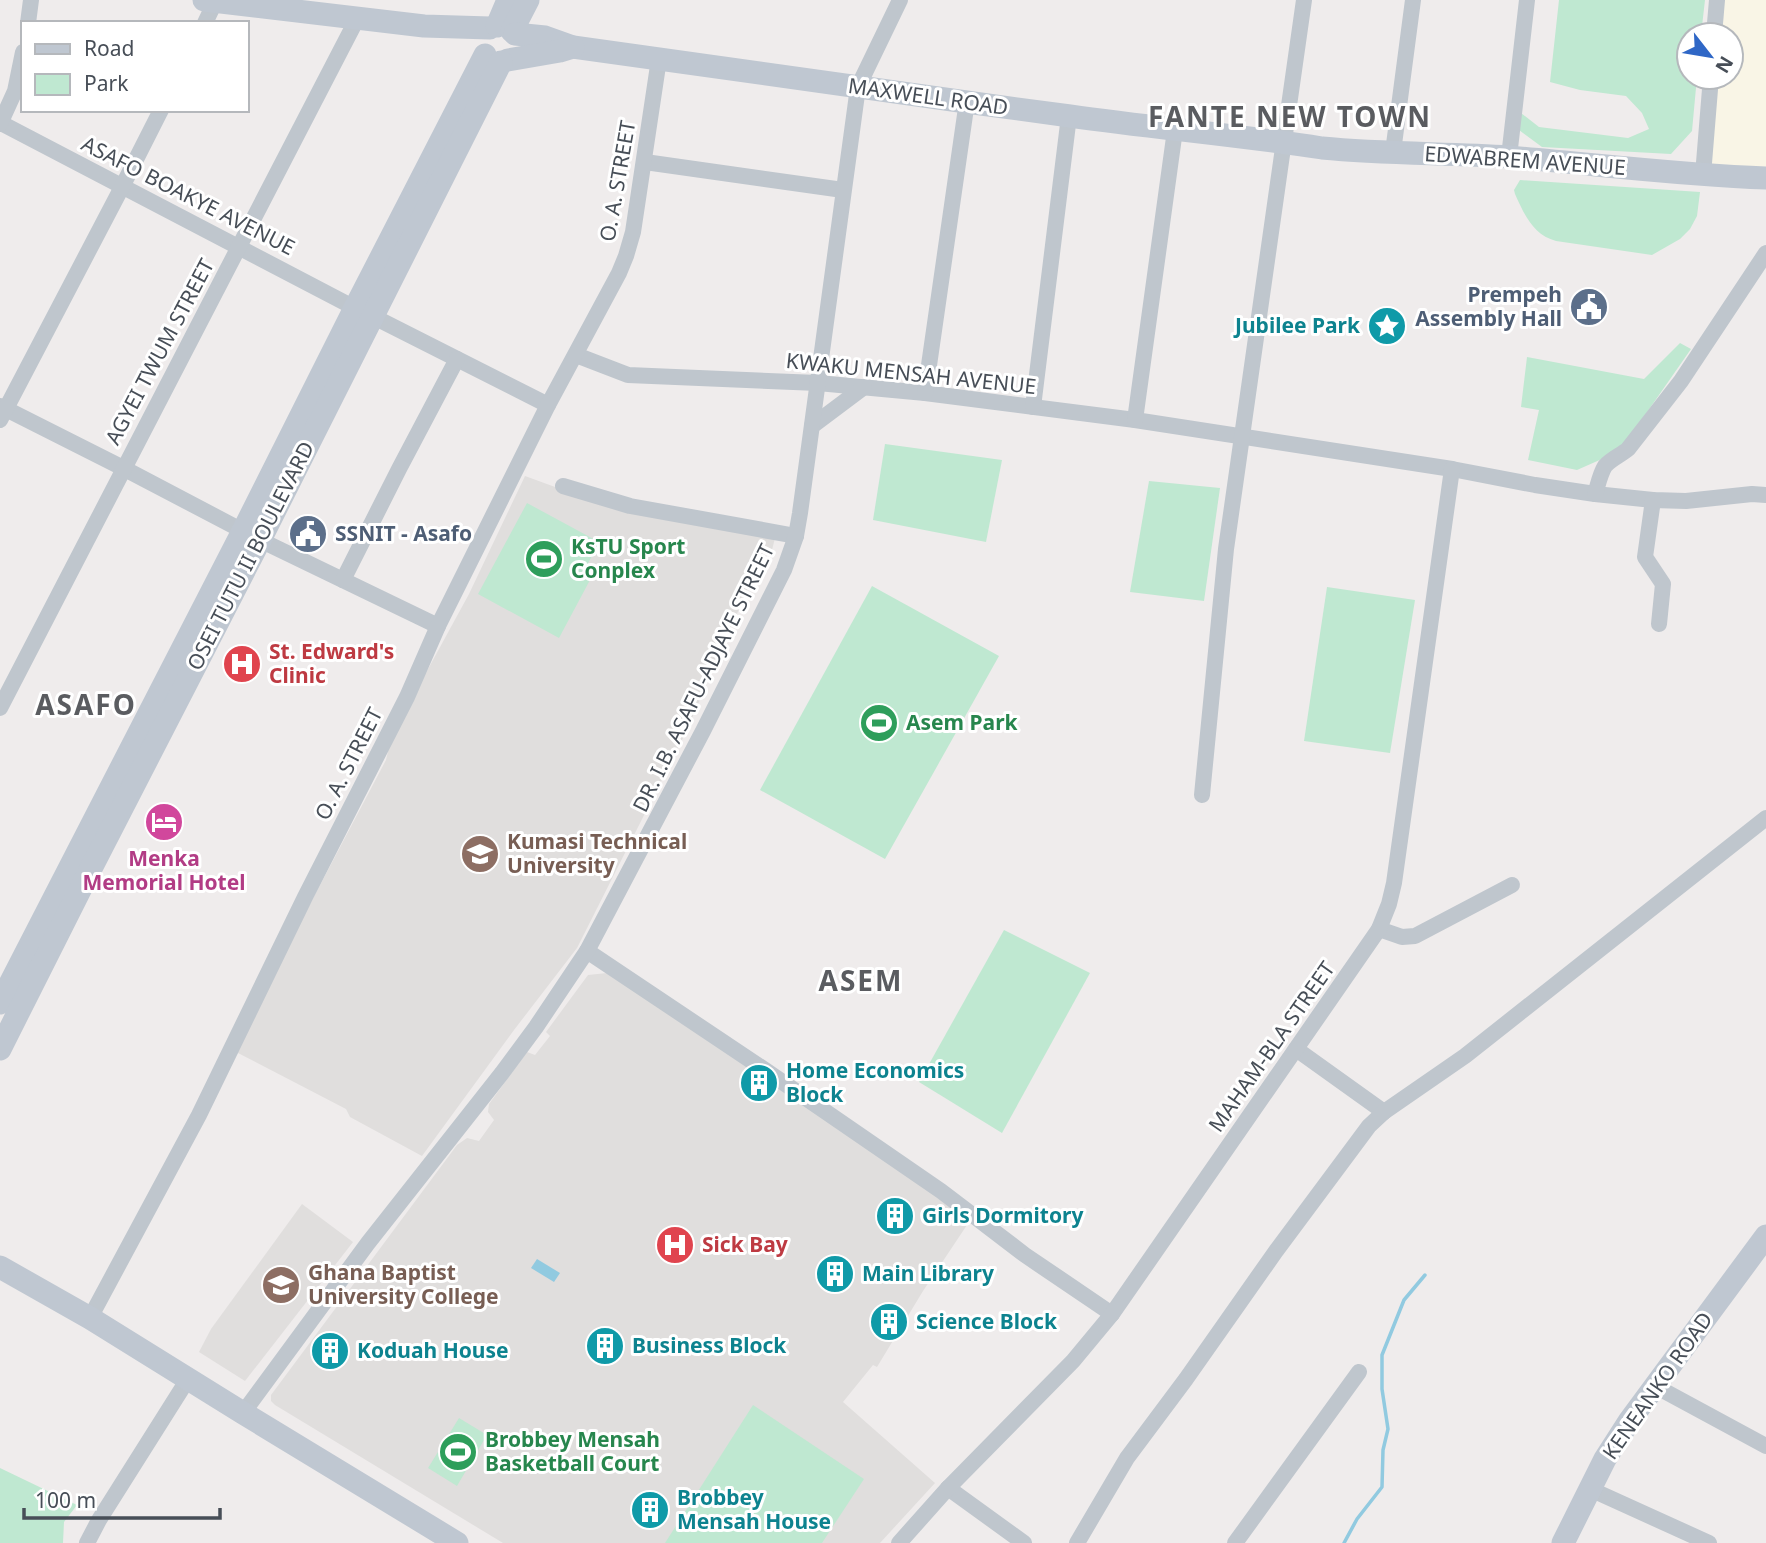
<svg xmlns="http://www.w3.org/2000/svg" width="1766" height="1543" viewBox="0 0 1766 1543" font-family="'Noto Sans',sans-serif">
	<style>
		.commercial { fill: #f9f5e6 }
		.education { fill: #e0dedd }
		.green { fill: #bfe8d1 }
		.water { fill: #91cae0 }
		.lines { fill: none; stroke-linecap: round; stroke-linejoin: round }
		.stream { stroke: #91cae0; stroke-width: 3.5 }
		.street { stroke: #bfc6cd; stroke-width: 16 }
		.secondary { stroke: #bfc7d1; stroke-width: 23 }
		.labels { text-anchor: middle; stroke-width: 6; stroke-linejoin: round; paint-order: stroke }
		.street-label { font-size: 21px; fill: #474e57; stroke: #fff }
		.service-label { font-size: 21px; font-weight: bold; fill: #4e5e75; stroke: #fff; text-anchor: end }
		.culture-label { font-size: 21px; font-weight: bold; fill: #0d838f; stroke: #fff; text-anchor: start }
		.leisure-label { font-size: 21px; font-weight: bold; fill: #27864d; stroke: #fff; text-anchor: start }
		.health-label { font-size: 21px; font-weight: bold; fill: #be3a42; stroke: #fff; text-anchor: start }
		.education-label { font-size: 21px; font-weight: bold; fill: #785e54; stroke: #fff; text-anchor: start }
		.hotel-label { font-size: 21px; font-weight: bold; fill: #b23c85; stroke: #fff }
		.district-label { font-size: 28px; font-weight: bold; letter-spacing: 2px; fill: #5a5c60; stroke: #fff }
	</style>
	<rect width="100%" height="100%" fill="#efecec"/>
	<path class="commercial" d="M1711,0h55v189l-71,-5 9,-107h27v-42h-23z"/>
	<g class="education">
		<path d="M525,476l52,19 198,43 -3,12 -7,-1 -79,183 -109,216 -63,82 -92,126 -72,-39 -4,-8 -110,-57 24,-53 126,-239 6,-25 77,-141z"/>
		<path d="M607,973l366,243 -50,75 -46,76 -4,-2 -30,37 92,81 -55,60h-377l-228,-138 -4,-4v-6l186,-250 10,-7 12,3 15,-21 -6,-8 1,-8 38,-52 8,3 15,-19 -4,-4 42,-57z"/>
		<path d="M302,1204l51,38 -108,139 -46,-29 12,-23z"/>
	</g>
	<g class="green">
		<path d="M1559,0h146l-4,35h-12v42h8l-5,54 -21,23 -129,-7 -23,-17 2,-17 18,14 89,11 21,-9 -7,-16 -16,-17 -46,-6 -30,-8z"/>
		<path d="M1520,180l180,12 -3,24 -7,13 -10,10 -28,16 -96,-14c-23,-6 -32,-27 -41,-47l-1,-4z"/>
		<path d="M1680,343l11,6 -71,102 -43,19 -49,-10 11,-50 -18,-3 6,-50 117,22z"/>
		<path d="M885,444l117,16 -16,82 -113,-22z"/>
		<path d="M1149,481l71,7 -16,113 -74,-9z"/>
		<path d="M527,503l72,39 -17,33 8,5 -31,58 -81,-44z"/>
		<path d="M872,586l127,70 -114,203 -125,-69z"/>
		<path d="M1327,587l88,13 -25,153 -86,-12z"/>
		<path d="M1004,930l86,43 -88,160 -83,-51z"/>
		<path d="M753,1405l111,74 -42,64h-157z"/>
		<path d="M459,1418l28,17 -30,51 -29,-18z"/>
		<path d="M0,1468l77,37 -13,17 -1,21h-63z"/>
	</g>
	<path class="water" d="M537,1259l23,14 -6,9 -23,-14z"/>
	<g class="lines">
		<path class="stream" d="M1344,1543l13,-24 25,-32 1,-37 5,-21 -6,-40v-34l22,-55 21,-25"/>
		<g class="street">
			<path d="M28,23l3,-23"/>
			<path d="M205,23l10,-21"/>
			<path d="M1714,35l3,-35"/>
			<path d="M1,123l354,185"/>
			<path d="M0,124l15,-33 8,-39"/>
			<path d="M1393,152l20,-152"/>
			<path d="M1509,157l18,-157"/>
			<path d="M645,162l198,28"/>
			<path d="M1703,175l8,-98"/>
			<path d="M372,316l176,89"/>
			<path d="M576,355l52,20 190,8 107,10 210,27 317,49 83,16 60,9 58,6 33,1 66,-7 14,1"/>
			<path d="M925,393l42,-292"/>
			<path d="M0,406l123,62 120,63"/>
			<path d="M1033,407l36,-291"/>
			<path d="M0,420l122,-233 39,-77"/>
			<path d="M1135,420l40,-290"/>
			<path d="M812,426l52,-39"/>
			<path d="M563,486l67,20 166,30"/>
			<path d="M1595,494c3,-9 5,-20 10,-28 6,-7 16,-11 23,-17l53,-68 85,-128"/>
			<path d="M1653,500l-8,57 18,27 -4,40"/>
			<path d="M260,540l178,86"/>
			<path d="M343,580l56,-111 58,-110"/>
			<path d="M0,708l358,-691"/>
			<path d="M1202,795l24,-246 78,-549"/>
			<path d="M1379,929l23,8 13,-1 97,-51"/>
			<path d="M587,951l178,119 176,121 84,64 87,59"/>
			<path d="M1296,1049l88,63"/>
			<path d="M90,1318l109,-203 106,-218 102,-200 31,-71 110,-221 71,-132 7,-17 7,-24 26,-173"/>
			<path d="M1655,1386l111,60"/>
			<path d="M243,1413l125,-170 134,-170 34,-46 51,-76 116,-220 81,-161 12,-34 4,-23 58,-426 42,-87"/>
			<path d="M948,1488l76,55"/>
			<path d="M1590,1489l119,54"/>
			<path d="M87,1543l12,-23 89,-141"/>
			<path d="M899,1543l49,-55 125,-127 39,-47 267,-385 10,-25 5,-21 58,-414"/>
			<path d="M1077,1543l50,-85 59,-79 90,-128 93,-125 15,-14 81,-56 301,-238"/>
			<path d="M1235,1543l124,-171"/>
		</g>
		<g class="secondary">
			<path d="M204,0l220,26 66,2"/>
			<path d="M497,26l11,-26"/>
			<path d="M512,31l16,-31"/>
			<path d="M515,34l30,3 28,10c165,23 331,47 497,69 84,12 168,19 252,32 62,6 125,5 187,9 86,7 171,18 257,21"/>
			<path d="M508,60l52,-9 13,-4"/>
			<path d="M0,1003l243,-472 112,-223 130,-253"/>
			<path d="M0,1049l85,-169 175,-340 241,-478"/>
			<path d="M0,1267l90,51 153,95 214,130"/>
			<path d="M1563,1543l42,-84 25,-39 136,-184"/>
		</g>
	</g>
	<defs>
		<symbol id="civic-disc" viewBox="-11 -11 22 22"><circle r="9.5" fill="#5c6f8a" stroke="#fff"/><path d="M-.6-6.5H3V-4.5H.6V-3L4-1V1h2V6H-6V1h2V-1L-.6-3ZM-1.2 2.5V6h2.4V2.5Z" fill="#fff"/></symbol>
		<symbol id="sight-disc" viewBox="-11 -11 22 22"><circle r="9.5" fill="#0f9aa8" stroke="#fff"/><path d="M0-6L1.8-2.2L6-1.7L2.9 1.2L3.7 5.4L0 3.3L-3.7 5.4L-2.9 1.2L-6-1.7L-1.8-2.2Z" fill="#fff"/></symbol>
		<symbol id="stadium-disc" viewBox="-11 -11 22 22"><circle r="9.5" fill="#2e9e5b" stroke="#fff"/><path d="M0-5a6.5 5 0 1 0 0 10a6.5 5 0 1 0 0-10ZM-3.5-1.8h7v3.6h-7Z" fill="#fff"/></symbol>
		<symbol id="hospital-disc" viewBox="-11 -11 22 22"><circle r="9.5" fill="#e0444e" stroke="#fff"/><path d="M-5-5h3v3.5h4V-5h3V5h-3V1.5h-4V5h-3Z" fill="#fff"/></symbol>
		<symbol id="hotel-disc" viewBox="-11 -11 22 22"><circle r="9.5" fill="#d1479c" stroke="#fff"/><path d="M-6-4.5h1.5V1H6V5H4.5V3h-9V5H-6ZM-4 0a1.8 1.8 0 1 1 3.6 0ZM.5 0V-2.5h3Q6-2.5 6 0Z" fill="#fff"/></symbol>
		<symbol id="university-disc" viewBox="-11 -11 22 22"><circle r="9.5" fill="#8d6e63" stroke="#fff"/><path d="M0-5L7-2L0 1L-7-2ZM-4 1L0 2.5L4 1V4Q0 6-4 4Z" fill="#fff"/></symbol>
		<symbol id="building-disc" viewBox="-11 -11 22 22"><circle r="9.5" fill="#0f9aa8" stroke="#fff"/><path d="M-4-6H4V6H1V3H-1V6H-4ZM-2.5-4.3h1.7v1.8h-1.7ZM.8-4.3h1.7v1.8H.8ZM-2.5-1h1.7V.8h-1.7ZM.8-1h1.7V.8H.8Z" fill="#fff"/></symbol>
	</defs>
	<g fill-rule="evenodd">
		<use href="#civic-disc" x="1567" y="285" width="44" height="44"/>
		<use href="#sight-disc" x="1365" y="304" width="44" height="44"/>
		<use href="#civic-disc" x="286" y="512" width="44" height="44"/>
		<use href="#stadium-disc" x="522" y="537" width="44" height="44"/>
		<use href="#hospital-disc" x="220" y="642" width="44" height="44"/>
		<use href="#stadium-disc" x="857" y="701" width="44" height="44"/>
		<use href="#hotel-disc" x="142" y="800" width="44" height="44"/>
		<use href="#university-disc" x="458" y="832" width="44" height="44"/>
		<use href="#building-disc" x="737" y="1061" width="44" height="44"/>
		<use href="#building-disc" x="873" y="1194" width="44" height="44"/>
		<use href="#hospital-disc" x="653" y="1223" width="44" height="44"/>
		<use href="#building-disc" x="813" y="1252" width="44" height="44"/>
		<use href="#university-disc" x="259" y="1263" width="44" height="44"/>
		<use href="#building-disc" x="867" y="1300" width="44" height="44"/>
		<use href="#building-disc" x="583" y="1324" width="44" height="44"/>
		<use href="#building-disc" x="308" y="1329" width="44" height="44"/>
		<use href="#stadium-disc" x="436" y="1430" width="44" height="44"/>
		<use href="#building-disc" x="628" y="1488" width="44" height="44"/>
	</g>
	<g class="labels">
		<g class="street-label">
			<text transform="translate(928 97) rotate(8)" y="7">MAXWELL ROAD</text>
			<text transform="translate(1525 161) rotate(4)" y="7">EDWABREM AVENUE</text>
			<text transform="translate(618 181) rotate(-80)" y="7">O. A. STREET</text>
			<text transform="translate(188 196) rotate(27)" y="7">ASAFO BOAKYE AVENUE</text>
			<text transform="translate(160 352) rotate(-62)" y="7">AGYEI TWUM STREET</text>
			<text transform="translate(911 374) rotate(6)" y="7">KWAKU MENSAH AVENUE</text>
			<text transform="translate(251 556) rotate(-63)" y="7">OSEI TUTU II BOULEVARD</text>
			<text transform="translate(704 678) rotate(-64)" y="7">DR. I.B. ASAFU-ADJAYE STREET</text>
			<text transform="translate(349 764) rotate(-63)" y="7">O. A. STREET</text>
			<text transform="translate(1272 1047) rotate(-55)" y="7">MAHAM-BLA STREET</text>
			<text transform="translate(1658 1386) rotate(-55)" y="7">KENEANKO ROAD</text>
		</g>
		<g class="service-label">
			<text x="1562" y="302">Prempeh<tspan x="1562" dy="24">Assembly Hall</tspan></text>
			<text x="335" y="541" text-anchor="start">SSNIT - Asafo</text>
		</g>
		<g class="culture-label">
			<text x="1360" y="333" text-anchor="end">Jubilee Park</text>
			<text x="786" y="1078">Home Economics<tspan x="786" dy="24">Block</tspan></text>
			<text x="922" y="1223">Girls Dormitory</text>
			<text x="862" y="1281">Main Library</text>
			<text x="916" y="1329">Science Block</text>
			<text x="632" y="1353">Business Block</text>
			<text x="357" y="1358">Koduah House</text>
			<text x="677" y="1505">Brobbey<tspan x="677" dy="24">Mensah House</tspan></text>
		</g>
		<g class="leisure-label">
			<text x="571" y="554">KsTU Sport<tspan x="571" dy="24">Conplex</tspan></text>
			<text x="906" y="730">Asem Park</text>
			<text x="485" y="1447">Brobbey Mensah<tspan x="485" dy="24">Basketball Court</tspan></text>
		</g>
		<g class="health-label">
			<text x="269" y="659">St. Edward's<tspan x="269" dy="24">Clinic</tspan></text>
			<text x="702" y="1252">Sick Bay</text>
		</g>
		<g class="education-label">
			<text x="507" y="849">Kumasi Technical<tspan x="507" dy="24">University</tspan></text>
			<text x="308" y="1280">Ghana Baptist<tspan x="308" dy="24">University College</tspan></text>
		</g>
		<g class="hotel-label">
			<text x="164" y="866">Menka<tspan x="164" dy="24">Memorial Hotel</tspan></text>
		</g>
		<g class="district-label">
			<text x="1290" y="127">FANTE NEW TOWN</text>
			<text x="86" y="715">ASAFO</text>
			<text x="861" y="991">ASEM</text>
		</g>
	</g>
	<rect x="21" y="21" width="228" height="91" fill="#ffffff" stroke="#b5b8bc" stroke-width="2"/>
	<rect x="35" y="44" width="35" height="10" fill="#bfc7d1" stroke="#b5b8bc" stroke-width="2"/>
	<text x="84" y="56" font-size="21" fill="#474e57">Road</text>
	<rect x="35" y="74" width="35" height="21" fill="#bfe8d1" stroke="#b5b8bc" stroke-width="2"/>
	<text x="84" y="91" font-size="21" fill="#474e57">Park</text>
	<g transform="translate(1710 56) rotate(121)"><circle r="33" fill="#ffffff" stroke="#b5b8bc" stroke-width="2"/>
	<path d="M0-5L12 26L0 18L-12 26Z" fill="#2f67c6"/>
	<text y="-10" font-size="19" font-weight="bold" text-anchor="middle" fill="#474e57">N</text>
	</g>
	<path d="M24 1508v10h196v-10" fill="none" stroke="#474e57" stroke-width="3.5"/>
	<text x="35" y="1508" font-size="21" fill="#474e57" stroke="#ffffff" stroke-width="5" paint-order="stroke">100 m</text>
</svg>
